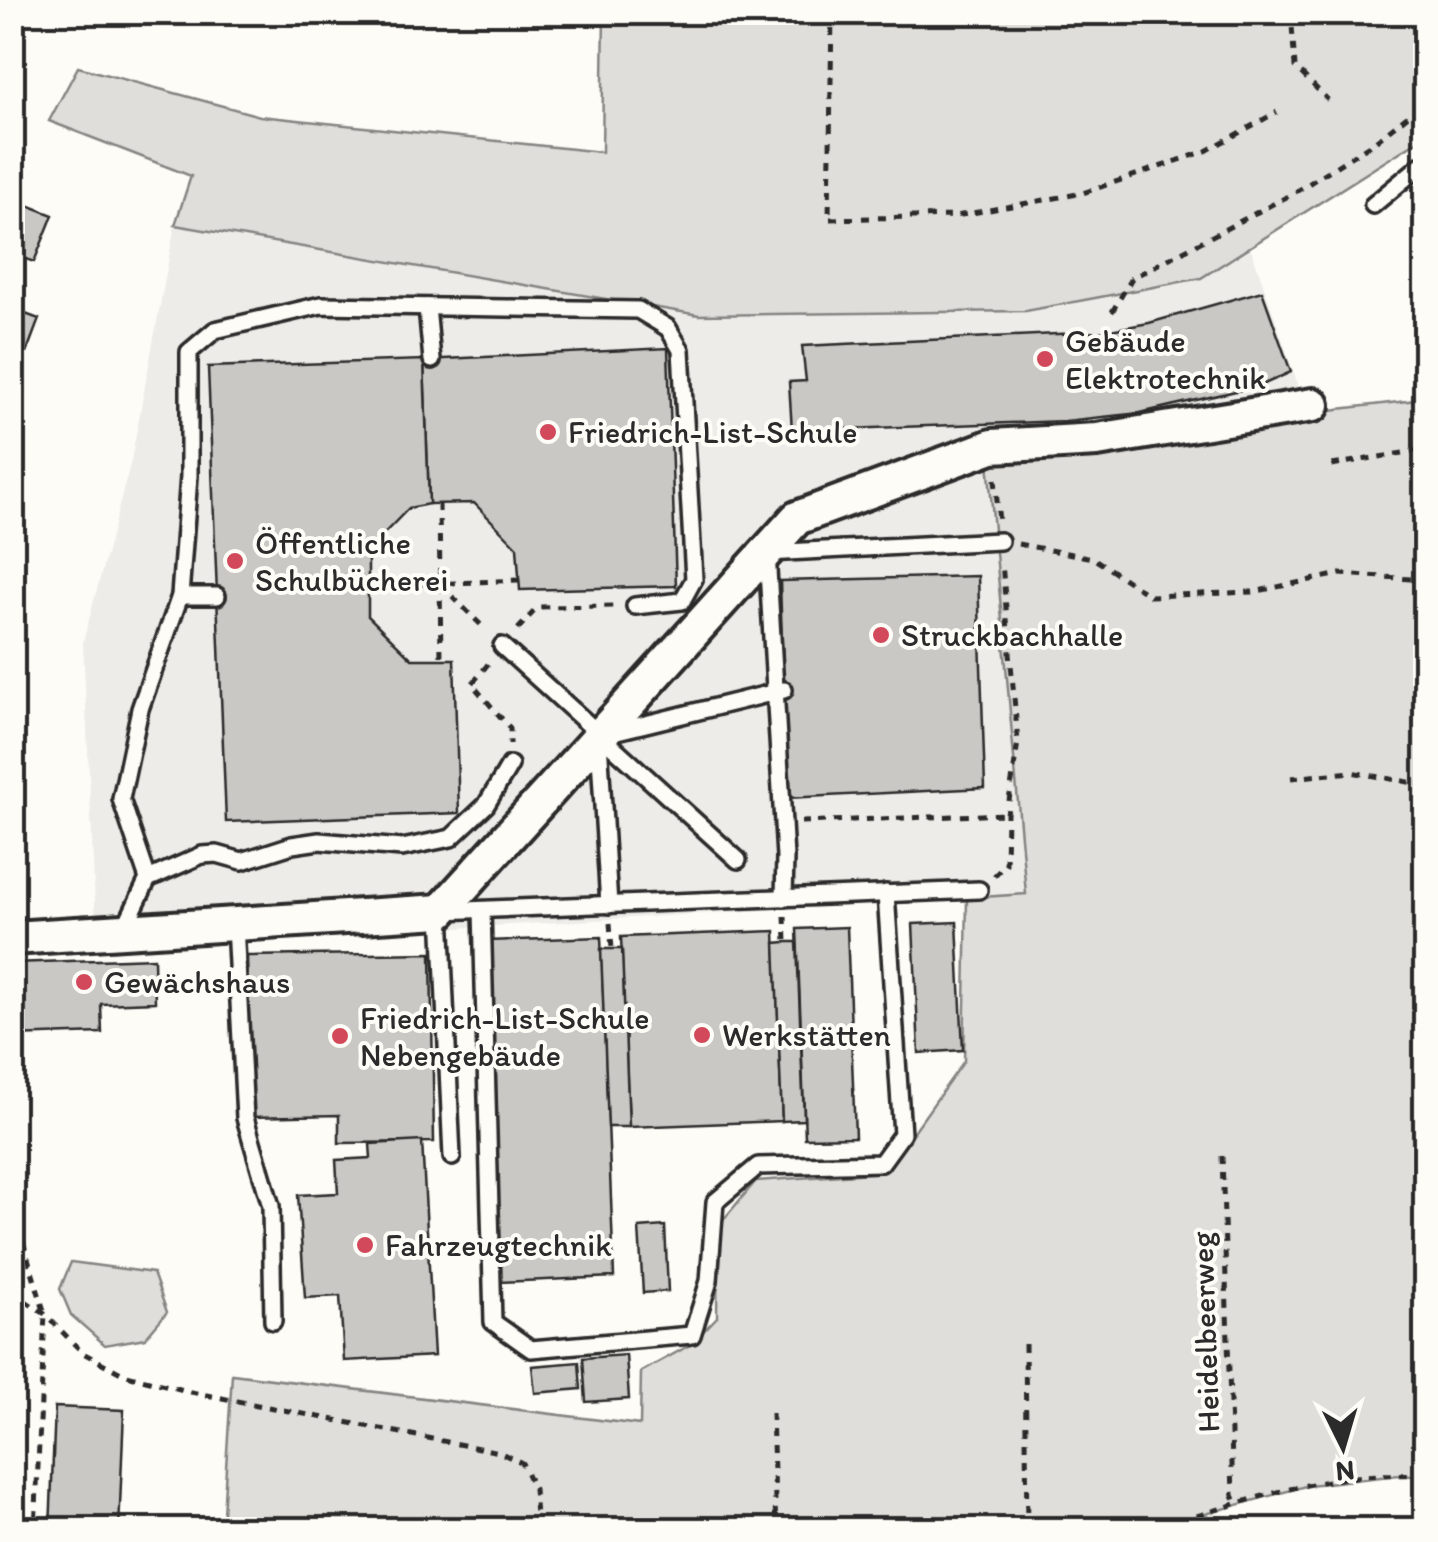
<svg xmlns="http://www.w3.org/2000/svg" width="1438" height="1542" viewBox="0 0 1438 1542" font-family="Itim,sans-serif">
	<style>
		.built { fill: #edece8 }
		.green { fill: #dfdeda; stroke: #858482; stroke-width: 2.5 }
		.building { fill: #c9c8c4; stroke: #2b2b2b; stroke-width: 2.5 }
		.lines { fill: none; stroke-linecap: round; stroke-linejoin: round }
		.lane-casing { stroke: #2b2b2b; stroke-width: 22 }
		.street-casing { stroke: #2b2b2b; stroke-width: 40 }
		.path { stroke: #2b2b2b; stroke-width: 5; stroke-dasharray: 8 8; stroke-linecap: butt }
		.lane { stroke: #fdfcf7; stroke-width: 15 }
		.street { stroke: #fdfcf7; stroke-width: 32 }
		.poi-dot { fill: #d1495b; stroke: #fdfcf7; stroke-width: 4 }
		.labels { text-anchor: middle; stroke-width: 8; stroke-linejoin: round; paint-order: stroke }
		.poi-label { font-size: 32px; fill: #2b2b2b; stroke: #fdfcf7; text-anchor: start }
		.street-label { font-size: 32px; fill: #2b2b2b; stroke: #fdfcf7 }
	</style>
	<rect width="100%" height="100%" fill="#fdfcf7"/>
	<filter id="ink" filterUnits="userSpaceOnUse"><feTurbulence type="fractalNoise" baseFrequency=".01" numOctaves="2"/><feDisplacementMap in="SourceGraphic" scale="20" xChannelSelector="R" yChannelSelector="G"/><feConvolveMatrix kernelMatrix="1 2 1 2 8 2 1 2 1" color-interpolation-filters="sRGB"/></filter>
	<g filter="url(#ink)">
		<path class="built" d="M175,225l524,90 502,-37 50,-29 56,162 -320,39 39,445 -929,54 -14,-307 48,-181z"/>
		<g class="green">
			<path d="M604,13h821v123l-224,142 -175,33 -327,4 -524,-90 16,-49 -142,-55 29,-54 182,49 342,36z"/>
			<path d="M1425,399v1078l-26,-2 -90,10 -161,45h-926l10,-156 408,51 1,-53 49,-27 27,-28 1,-91 38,-45 129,-9 79,-111 3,-163 59,-4 -39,-444z"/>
			<path d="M71,1262l82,11 14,39 -22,26 -40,7 -34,-30 -11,-26z"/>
		</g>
		<g class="building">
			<path d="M12,199l41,16 -19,47 -22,-8z"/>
			<path d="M1262,291l29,81 -29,13 -122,28 -75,8 -273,10 -3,-49 17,-1 -4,-35 297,-14 50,-9z"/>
			<path d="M12,309l27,10 -21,56 -6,-3z"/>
			<path d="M668,348l8,238 -156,4 -3,-43 -43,-44 -45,1 -5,-144z"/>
			<path d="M424,360l5,144 -20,4 -41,42v66l44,43h42l5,154 -233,9 -18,-455z"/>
			<path d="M978,576l7,212 -198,10 -7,-217z"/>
			<path d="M957,922l6,128 -44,3 -6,-129z"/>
			<path d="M847,927l8,210 -50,1 -8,-209z"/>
			<path d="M775,931l7,190 -153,6 -8,-190z"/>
			<path d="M601,937l13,340 -114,5 -12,-341z"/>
			<path d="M786,942h11l7,178 -22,1 -7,-178z"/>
			<path d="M601,949h21l7,178h-21z"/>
			<path d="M431,953l3,189 -95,1v-28l-89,2 -3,-161z"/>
			<path d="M154,958l1,44 -54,2 1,29 -90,3v-73z"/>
			<path d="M422,1141l12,215 -90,5 -4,-65 -35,2 -7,-103 40,-2 -2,-33 35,-2 -1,-14z"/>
			<path d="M665,1226l3,65 -25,2 -4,-65z"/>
			<path d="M626,1355l3,44 -43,3 -3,-44z"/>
			<path d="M579,1362l2,27 -46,4 -3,-27z"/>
			<path d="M55,1407l69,3 -5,120h-69z"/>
		</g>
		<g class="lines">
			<defs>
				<g id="lane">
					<path d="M1373,205l53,-44"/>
					<path d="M427,307l5,53"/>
					<path d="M180,596h37"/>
					<path d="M502,646l236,214"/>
					<path d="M613,732l171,-42"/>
					<path d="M599,740l10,165"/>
					<path d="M148,879l-27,-80 19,-90 40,-113 9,-120v-124l26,-22 106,-25 317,5 30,18 13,22 13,229 -12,22 -47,5"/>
					<path d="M784,898l1,-41 -18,-304 233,-12"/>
					<path d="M482,910l11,412 38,27 161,-14 17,-54 6,-79 43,-36 123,-3 21,-29 -16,-241"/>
					<path d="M235,925l10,193 26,88 2,115"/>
					<path d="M123,931l25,-52 54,-24 15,-1 25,7 50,-16 27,-4 83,7 49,-10 35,-33 24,-40"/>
					<path d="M452,1157l-11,-246 538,-21"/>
				</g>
				<path id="street" d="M12,938l429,-27 356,-393 195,-72 105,-6 216,-35"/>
			</defs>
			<use href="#lane" class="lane-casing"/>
			<use href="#street" class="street-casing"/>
			<g class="path">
				<path d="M832,12l-3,207 127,-3 127,-23 123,-42 71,-39"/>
				<path d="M1291,12l4,55 33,33"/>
				<path d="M1112,312l20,-34 162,-85 80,-51 52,-41"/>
				<path d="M1332,465l94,-16"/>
				<path d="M995,479l4,43"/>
				<path d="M439,504l2,155"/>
				<path d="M1018,544l75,14 57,38 103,-4 87,-18 86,6"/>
				<path d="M441,585l45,45"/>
				<path d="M368,587l151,-7"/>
				<path d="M518,629l20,-22 79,-1"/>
				<path d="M488,664l-16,20 38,44v16"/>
				<path d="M1291,778l60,-6 75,13"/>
				<path d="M801,822l206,-8"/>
				<path d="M994,876l12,-12 1,-50 11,-72 -16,-179"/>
				<path d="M785,916l1,26"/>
				<path d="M610,923l2,26"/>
				<path d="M1222,1156l11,339 4,9"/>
				<path d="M12,1235h9l24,79 -10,216"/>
				<path d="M12,1292l33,22 38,39 40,21 68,18 308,60 23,11 12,26 3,41"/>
				<path d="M1025,1344l2,186"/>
				<path d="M772,1413l4,117"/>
				<path d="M1151,1530c89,-26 180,-63 275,-54"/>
			</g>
			<use href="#lane" class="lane"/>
			<use href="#street" class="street"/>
		</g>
	</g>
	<g class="poi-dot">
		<circle cx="1045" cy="359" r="10"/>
		<circle cx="548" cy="432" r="10"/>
		<circle cx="235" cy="561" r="10"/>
		<circle cx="881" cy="635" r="10"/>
		<circle cx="84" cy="982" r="10"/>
		<circle cx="702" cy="1035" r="10"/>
		<circle cx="340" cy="1036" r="10"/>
		<circle cx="365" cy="1245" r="10"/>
	</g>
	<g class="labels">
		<g class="poi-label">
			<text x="1065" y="352">Gebäude<tspan x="1065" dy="37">Elektrotechnik</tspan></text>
			<text x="568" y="443">Friedrich-List-Schule</text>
			<text x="255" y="554">Öffentliche<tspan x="255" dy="37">Schulbücherei</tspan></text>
			<text x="901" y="646">Struckbachhalle</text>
			<text x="104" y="993">Gewächshaus</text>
			<text x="360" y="1029">Friedrich-List-Schule<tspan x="360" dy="37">Nebengebäude</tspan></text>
			<text x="722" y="1046">Werkstätten</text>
			<text x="385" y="1256">Fahrzeugtechnik</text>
		</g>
		<g class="street-label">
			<text transform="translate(1205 1332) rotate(-92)" y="11">Heidelbeerweg</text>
		</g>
	</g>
	<rect width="1438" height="1542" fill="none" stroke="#fdfcf7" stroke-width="50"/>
	<rect x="25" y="25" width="1388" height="1492" fill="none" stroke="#2b2b2b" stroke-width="4" filter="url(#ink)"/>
	<g transform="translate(1343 1447) rotate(175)" stroke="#fdfcf7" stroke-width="8" paint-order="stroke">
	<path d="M0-8L18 38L0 25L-18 38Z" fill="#2b2b2b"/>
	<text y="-15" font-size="28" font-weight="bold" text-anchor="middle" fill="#2b2b2b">N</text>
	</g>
</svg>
